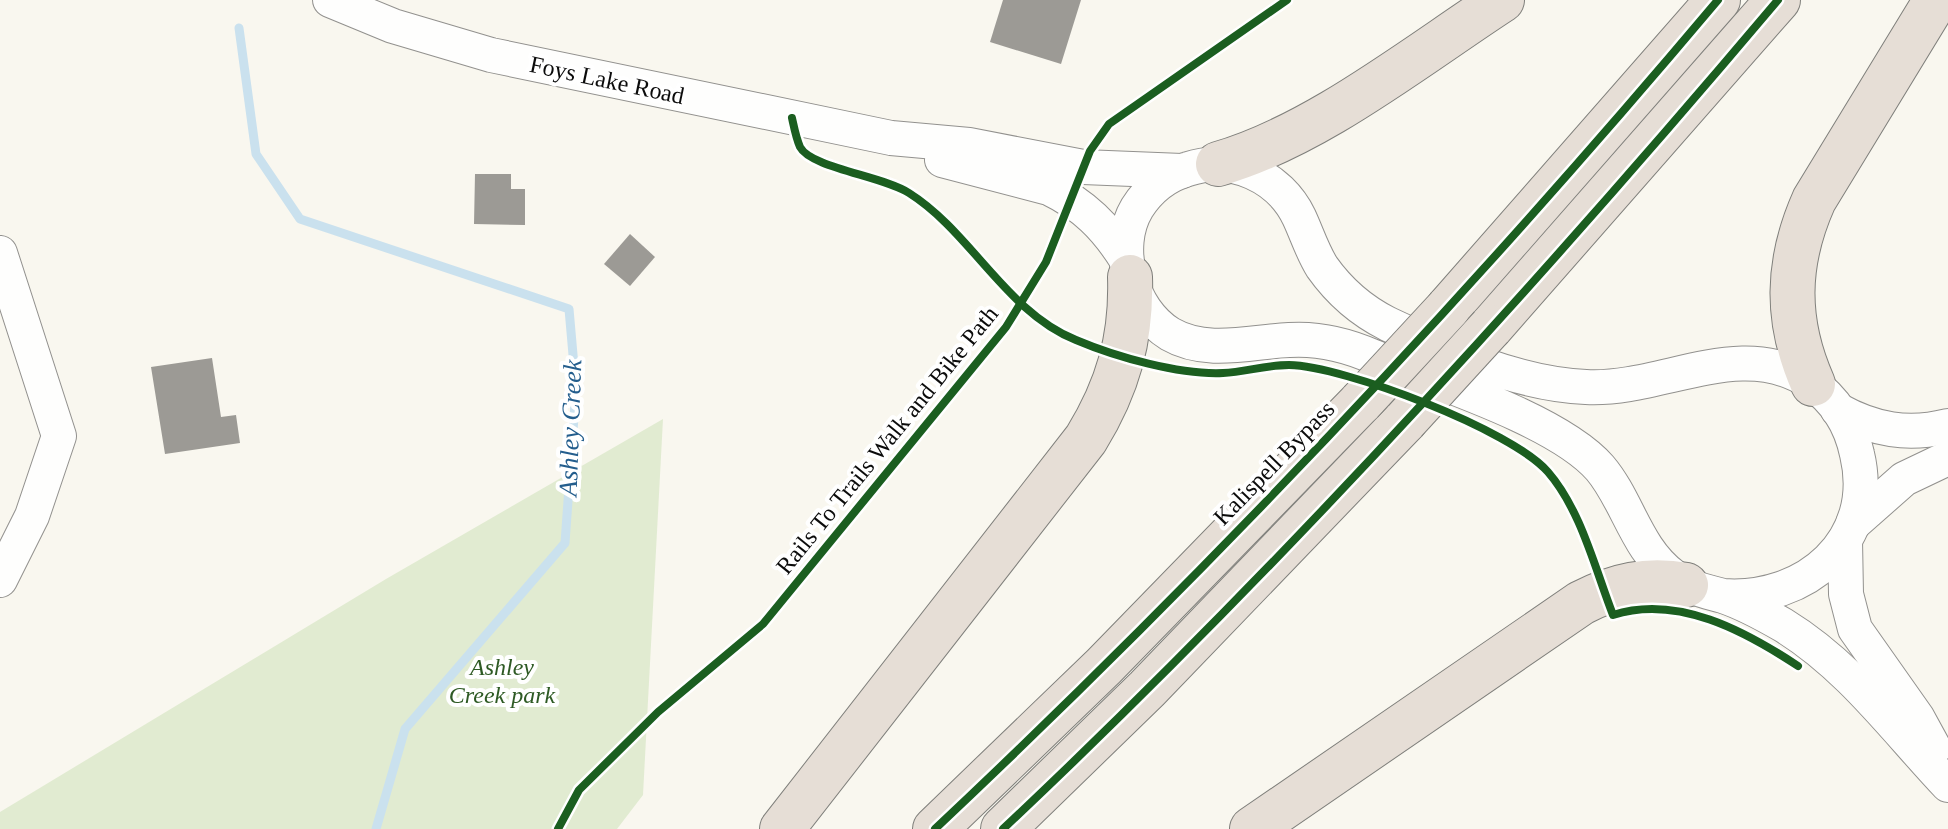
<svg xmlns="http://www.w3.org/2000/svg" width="1948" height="829" viewBox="0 0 1948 829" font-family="Georgia,serif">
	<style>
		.green { fill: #e1ebd1 }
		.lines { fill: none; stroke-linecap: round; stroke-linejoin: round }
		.stream { stroke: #cae1ee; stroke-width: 9 }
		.building { fill: #9c9a95 }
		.minor-casing { stroke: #92918e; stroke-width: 36 }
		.highway-casing { stroke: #7f7f7b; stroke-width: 46 }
		.minor { stroke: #fefefd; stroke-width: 34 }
		.highway { stroke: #e6ded6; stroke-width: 44 }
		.highway-bridge-casing { stroke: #7f7f7b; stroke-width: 46; stroke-linecap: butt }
		.highway-bridge { stroke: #e6ded6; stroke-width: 44 }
		.cycleway-casing { stroke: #fff; stroke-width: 13 }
		.cycleway { stroke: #1b5e20; stroke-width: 8 }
		.labels { text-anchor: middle; stroke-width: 8; stroke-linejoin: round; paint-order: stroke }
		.street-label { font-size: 24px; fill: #0b0b0b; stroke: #fff }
		.park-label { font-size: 24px; font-style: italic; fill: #2e5a24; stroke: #fff }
		.water-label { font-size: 26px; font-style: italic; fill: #245e8d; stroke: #fff }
	</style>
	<rect width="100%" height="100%" fill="#f9f7ef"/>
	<path class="green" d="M663,419l-20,376 -26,34h-617v-17l386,-233z"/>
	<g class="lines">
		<path class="stream" d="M239,28l17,126 44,65 269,90 7,80 -11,154 -160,186 -29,100"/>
	</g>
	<g class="building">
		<path d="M1003,0h78l-20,64 -71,-22z"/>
		<path d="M475,174h36v15h14v36l-51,-1z"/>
		<path d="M630,234l25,23 -25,29 -26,-22z"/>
		<path d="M212,358l9,59 15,-2 4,28 -75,11 -14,-87z"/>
	</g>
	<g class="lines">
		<defs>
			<g id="minor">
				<path d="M330,0l63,26 98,29 400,83 78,7 114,22 99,4"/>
				<path d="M942,160l107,28c35,17 57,39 77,71"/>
				<path d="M0,253l59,183 -27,80 -32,64"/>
				<path d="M1838,410c36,20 70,26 110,16"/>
				<path d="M1853,524l51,-45 44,-21"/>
				<path d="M1845,540l1,54 9,35 62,88 17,31"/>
				<path d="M1723,596c82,6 155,-55 134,-142 -6,-29 -22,-55 -47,-72 -69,-46 -148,9 -224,5 -69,-3 -136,-34 -198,-63 -26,-13 -49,-33 -66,-57 -10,-16 -15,-33 -23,-50 -19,-40 -67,-63 -111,-48 -21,6 -39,20 -51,39 -24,40 -6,102 33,126 36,21 80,8 119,6 30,-2 58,5 85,17 62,25 184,63 226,111 28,33 36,81 73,108 15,12 32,15 50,20 21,7 41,18 60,29 67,41 112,104 165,160"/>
			</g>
			<g id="highway">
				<path d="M1218,164c98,-28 198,-108 284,-164"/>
				<path d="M1448,308l270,-308"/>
				<path d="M1491,327l287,-327"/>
				<path d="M1813,384c-28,-63 -27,-121 1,-184l122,-200"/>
				<path d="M782,829l304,-390c32,-52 46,-101 44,-162"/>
				<path d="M935,829l169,-163 257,-264"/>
				<path d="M1003,829l144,-140 258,-268"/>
				<path d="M1252,829l329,-226c35,-18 66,-25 105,-18"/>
			</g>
		</defs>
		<use href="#minor" class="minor-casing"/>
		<use href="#highway" class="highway-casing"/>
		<use href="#minor" class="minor"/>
		<use href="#highway" class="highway"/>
		<defs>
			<g id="highway-bridge">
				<path d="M1361,402l87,-94"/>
				<path d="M1405,421l86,-94"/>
			</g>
		</defs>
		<use href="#highway-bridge" class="highway-bridge-casing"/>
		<use href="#highway-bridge" class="highway-bridge"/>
		<defs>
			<g id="cycleway">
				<path d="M792,118c2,9 4,20 8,29 11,21 83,29 109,46 62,39 97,119 167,147 40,17 104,35 147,33 22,-1 43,-8 66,-8 55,1 223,65 259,107 33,38 47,97 65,143 64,-21 132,16 185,51"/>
				<path d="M558,829l21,-39 79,-78 105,-88 243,-297 40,-65 44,-111 19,-27 178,-124"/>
				<path d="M935,829c277,-261 538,-538 783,-829"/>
				<path d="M1003,829c275,-259 531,-540 775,-829"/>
			</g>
		</defs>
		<use href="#cycleway" class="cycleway-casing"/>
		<use href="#cycleway" class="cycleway"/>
	</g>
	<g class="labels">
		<g class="street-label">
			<text transform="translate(607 80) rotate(12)" y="8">Foys Lake Road</text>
			<text transform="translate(887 440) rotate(-51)" y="8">Rails To Trails Walk and Bike Path</text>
			<text transform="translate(1274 463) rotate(-46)" y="8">Kalispell Bypass</text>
		</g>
		<g class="park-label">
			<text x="502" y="675">Ashley<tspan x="502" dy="28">Creek park</tspan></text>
		</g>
		<g class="water-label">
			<text transform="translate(570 428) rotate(-88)" y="9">Ashley Creek</text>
		</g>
	</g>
</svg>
